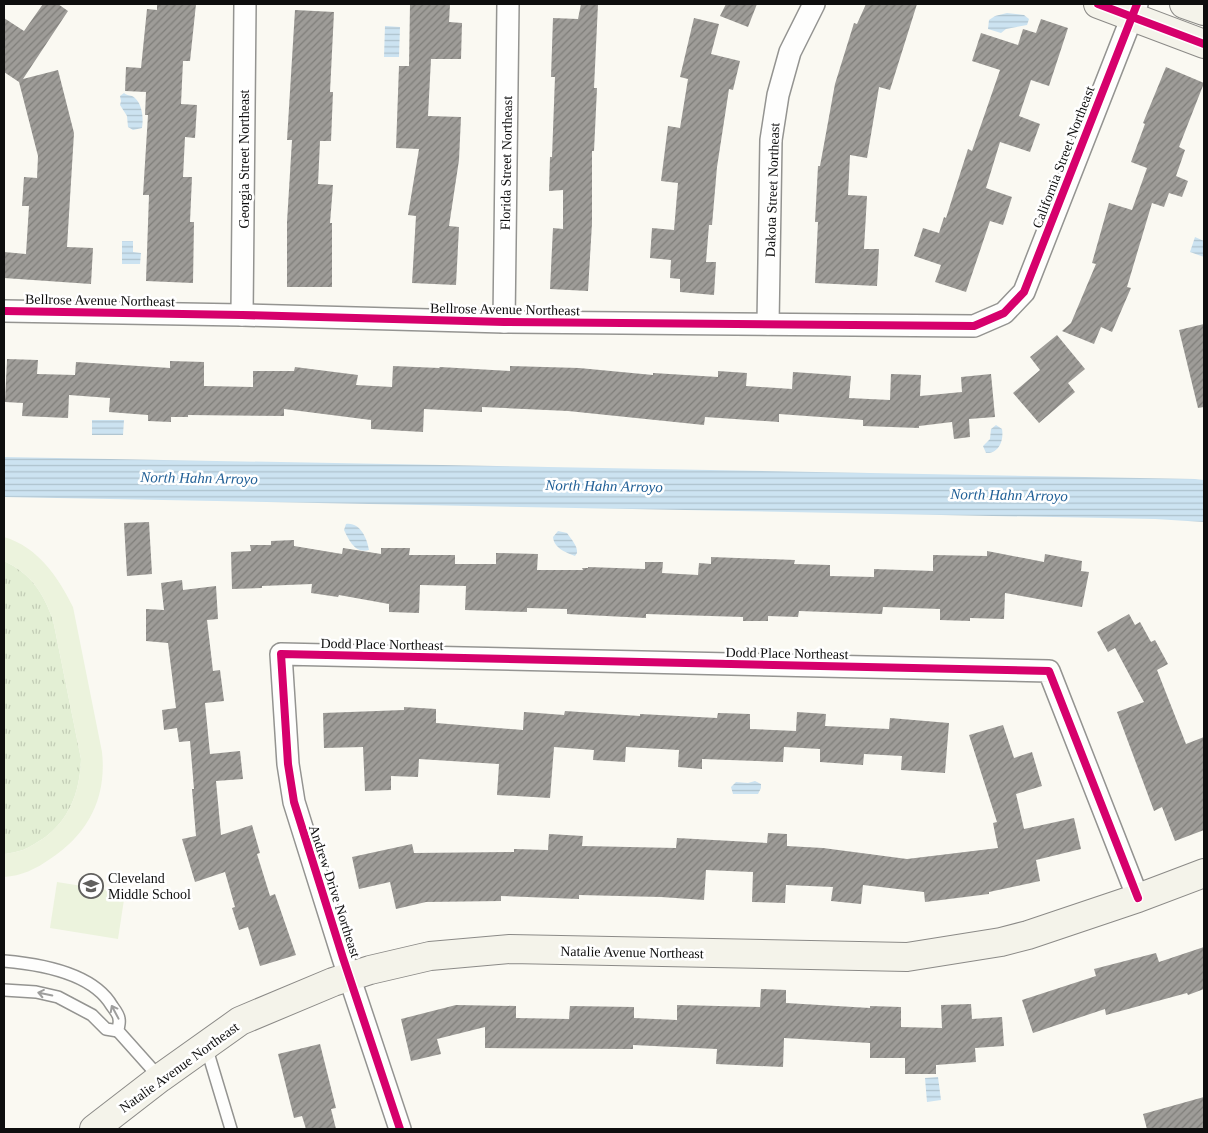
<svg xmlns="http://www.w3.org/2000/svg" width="1208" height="1133" viewBox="0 0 1208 1133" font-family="'Times New Roman',serif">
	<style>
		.grass { fill: url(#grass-tufts) }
		.pitch { fill: #ecf3dd }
		.water { fill: url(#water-rules) }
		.building { fill: url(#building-hatch) }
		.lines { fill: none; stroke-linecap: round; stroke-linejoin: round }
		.lane-casing { stroke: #949491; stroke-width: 14 }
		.street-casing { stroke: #949491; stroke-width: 24 }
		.secondary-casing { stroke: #8b8a87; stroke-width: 30 }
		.lane { stroke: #fefefd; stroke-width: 11 }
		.street { stroke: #fefefd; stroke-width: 21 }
		.secondary { stroke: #f4f3ea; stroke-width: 28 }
		.cycleway-casing { stroke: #fff; stroke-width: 11 }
		.cycleway { stroke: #d6006c; stroke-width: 8 }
		.oneway { stroke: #9e9e9d }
		.labels { text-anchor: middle; stroke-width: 5; stroke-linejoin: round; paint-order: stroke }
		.street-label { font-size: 14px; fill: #0e0e0e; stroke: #fff }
		.poi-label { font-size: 14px; fill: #0e0e0e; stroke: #fff; text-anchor: start }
		.water-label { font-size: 15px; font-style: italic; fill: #205f96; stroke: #fff }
	</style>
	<defs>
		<pattern id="grass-tufts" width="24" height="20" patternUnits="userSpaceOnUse" patternTransform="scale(1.25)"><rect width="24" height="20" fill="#e3efd4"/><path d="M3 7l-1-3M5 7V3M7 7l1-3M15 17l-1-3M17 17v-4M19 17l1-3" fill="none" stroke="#c2ccb5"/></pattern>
		<pattern id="water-rules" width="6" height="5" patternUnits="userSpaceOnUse" patternTransform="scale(1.25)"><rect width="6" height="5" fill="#cce3f1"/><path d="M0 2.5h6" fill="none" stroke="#aec2cd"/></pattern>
		<pattern id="building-hatch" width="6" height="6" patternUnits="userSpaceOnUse" patternTransform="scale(1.25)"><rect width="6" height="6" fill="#9e9c98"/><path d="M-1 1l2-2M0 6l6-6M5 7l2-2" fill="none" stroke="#7f7e7a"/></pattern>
	</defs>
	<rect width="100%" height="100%" fill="#faf9f2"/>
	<path class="grass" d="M4,561c27,13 39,31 49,59l28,139c-1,32 -11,60 -37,79 -7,4 -14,9 -21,12 -6,2 -13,3 -19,4z"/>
	<g class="pitch">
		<path d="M4,537c34,10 54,40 69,70l29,145c5,46 -14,82 -52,107 -14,10 -29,17 -46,18v-23c6,-1 13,-2 19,-4 7,-3 14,-8 21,-12 26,-19 36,-47 37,-79l-28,-139c-10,-28 -22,-46 -49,-59z"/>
		<path d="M57,882l68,11 -7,46 -68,-11z"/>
	</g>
	<g class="water">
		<path d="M1007,13l17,2 5,4 -2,6 -21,4 -5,4 -13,-4 1,-9 6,-4z"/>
		<path d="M385,26l15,1 -1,30h-15z"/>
		<path d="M124,93c2,2 5,2 8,3 10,5 12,22 10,32l-9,2 -5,-3 -1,-11 -7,-11 1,-4 -1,-5z"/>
		<path d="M1195,237l9,4v16l-14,-5z"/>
		<path d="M122,241h11v11l8,1 -1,11h-18z"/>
		<path d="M92,420h32l-1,15h-31z"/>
		<path d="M996,425l6,4c2,11 -3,25 -16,24l-3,-7 7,-7 1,-10z"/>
		<path d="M4,457l1191,22 9,1v42l-49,-3 -1151,-22z"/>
		<path d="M346,524c14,-2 21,14 23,26 -14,4 -20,-10 -25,-20z"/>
		<path d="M558,531l9,2c4,6 11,13 10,20l-2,3c-10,-4 -21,-8 -22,-19z"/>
		<path d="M755,781l6,3v4l-3,6h-25l-2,-7 5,-5 12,1z"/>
		<path d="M938,1077l3,23 -14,2 -2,-24z"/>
	</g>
	<g class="building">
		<path d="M43,4h15l10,7 -45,68 35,-9 16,63 -7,114 26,1 -2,36 -87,-6v-26l22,2 3,-48h-7l2,-29 13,1 1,-22 -19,-74 -15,-10v-54l20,13z"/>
		<path d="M157,4h39l-6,57h-7l-2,43 16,1 -2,33 -10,-1 -2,40h9l-2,45h4l-1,61 -47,-2 3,-86h-6l5,-80h-3l1,-23 -21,-1 1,-24 15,1 6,-59 10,1z"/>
		<path d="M410,4h40l-1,18 13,1 -1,36h-30l-3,57 33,1 -2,43 -10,66 10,1 -3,58 -44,-2 4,-67 -8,-1 11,-66 -23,-1 3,-82h10z"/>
		<path d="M581,4h17l-4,84h3l-3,63h-2v72l-4,68 -38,-2 3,-61 10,1v-39l-14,1 1,-34h2l3,-80h-4l2,-59 25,1z"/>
		<path d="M726,4h31l-9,23 -28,-11z"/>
		<path d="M866,4h51l-27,86 -11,-3 -12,71 -17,-3 -2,40 19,1 -3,53h15l-2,37 -62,-3 3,-61h-3l3,-56h2l15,-82 19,-61 3,1z"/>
		<path d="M295,10l39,2 -4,80h3l-2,49h-11l-2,43 15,1 -3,38h2v64h-45v-65l5,-82h-5z"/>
		<path d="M694,18l25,6 -8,30 29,7 -7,29 -4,-1 -12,78 -5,58h-3l-3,37h10l-2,33 -34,-3v-13l-10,-1 1,-18 -21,-2 2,-30 22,2 4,-47 -17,-2 7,-55 12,2 8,-49 -8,-2z"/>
		<path d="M1041,19l27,9 -19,58 -18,-6 -12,36 21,8 -10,28 -30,-10 -14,46 26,9 -9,28 -13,-4 -24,71 -31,-10 6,-17 -27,-9 9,-28 16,5 5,-16 2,1 22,-69 4,2 28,-81 -28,-9 9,-28 37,12 5,-16 13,4z"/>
		<path d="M1166,67l38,16 -25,64 6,3 -9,26 12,5 -6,16 -13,-4 -5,14 -12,-4 -25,84 4,1 -19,44 -11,-5 -7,17 -32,-13 9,-8 25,-59 -4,-1 17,-60 23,7 15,-42 -16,-6 14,-38 -2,-1z"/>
		<path d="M1204,324v83l-6,1 -19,-78z"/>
		<path d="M1057,335l28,34 -17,14 7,9 -36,31 -26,-30 27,-23 -10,-13z"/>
		<path d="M7,359l31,1 -1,14 38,1 1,-13 94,6v-7l34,1v24l49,1v-16h41l1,-4 63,8 -2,10 36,2 1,-21 46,2 1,-1 70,4v-5l69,2 74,7v-2l65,4v-6l29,2 -1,13 46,3 1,-17 58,4 -2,22 41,2 1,-26 30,1 -1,21 42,-4 -1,-15 30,-3 4,43 -26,2 1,18 -16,2 -2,-17 -33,4v2l-56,-2v-6l-84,-6v8l-74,-5 -1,8 -136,-14 -86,-4v5l-58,-3 -1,23 -52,-3v-9l-87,-11v7l-96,-1v2h-17v5l-23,-1v-6l-39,-3 1,-14 -41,-3 -1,23 -46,-2 1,-13 -18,-1z"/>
		<path d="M149,522l3,52 -25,2 -3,-53z"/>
		<path d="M294,540v6l48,8 1,-6 38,6v-6h29l-1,7h46v9h41v-11l42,1 -1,16h46l-1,-2h6v-1l57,2v-7h18l-1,11 36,2 1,-12 12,1v-7l84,3 -1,4 36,1v11l44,1v-8l59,2v-16l54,1v-5l57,11 1,-8 37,7 -1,10 8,1 -7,35 -77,-14 -1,26 -34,-1v3l-30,-1v-11l-57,-2 -1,7 -83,-3 -1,6 -30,-1v5h-25v-4l-97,-3v4l-79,-4v-5l-40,-1v4l-62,-2 1,-24 -46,-1 -1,28 -30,-1v-8l-50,-9 -1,2 -27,-4 1,-9 -50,2v2l-30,1 -1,-37 20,-1 -1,-6h21v-4z"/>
		<path d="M182,580l1,10 33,-4 2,33 -11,1 6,51 7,-1 4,31 -19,2 5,51 30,-3 3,28 -27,2 5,54 31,-10 8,28 -3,1 13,42 5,-2 21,61 -36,11 -12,-39 -9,3 -7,-22 3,-1 -10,-35 -30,10 -13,-43 14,-3 -4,-47h2l-4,-48 -11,1 -2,-14 -13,2 -2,-20 14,-2 -8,-65 -22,-2v-32l18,1 -3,-27z"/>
		<path d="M1129,614l6,11 5,-3 11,20 4,-2 13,24 -11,6 29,74 18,-7v93l-29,11 -13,-34 -8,4 -37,-99 27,-10 -29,-54 -7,4 -11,-20z"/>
		<path d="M404,707l32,2v14l87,7 1,-18 40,3 1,-4 75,5v-2l77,4 1,-5 32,1v15l46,2 1,-19 29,2 -1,12 64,3 1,-11 59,5 -4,50 -44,-3 1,-14 -38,-2 -1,11 -43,-3v-13l-36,-2 -1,15 -81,-3v10l-24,-2 1,-17 -53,-3 -1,15 -32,-2 1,-10 -40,-3 -4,51 -53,-3 2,-31 -80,-5 -1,18 -27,-1v14l-26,1 -2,-44 -39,1 -1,-35 81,-3z"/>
		<path d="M1003,725l11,33 18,-6 10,34 -26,8 8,35 50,-11 7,31 -45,11 4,21 -51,11v2l-64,8 -1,-10 -61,-7 -2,19 -30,-3 2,-14 -47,-2 -1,18 -33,-1 1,-30 -47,-2 -2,30 -43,-3 -82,-2v4l-78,-3v5l-75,1 -30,7 -6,-27 -31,7 -7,-32 60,-13 2,9 100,-1v-3l34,1 1,-16 34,2 -1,10 94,2 1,-10 90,5 1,-10 19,1v12l36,2 84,11 91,-11 -5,-25 4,-1 -28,-87z"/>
		<path d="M1204,947v42l-16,6 -1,-2 -81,22 -1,-6 -72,24 -11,-33 74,-24 -2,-7 62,-16 3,9z"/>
		<path d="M761,989l25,1v13l84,5v-2l31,1v20l41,1 -1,-23 30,-1 1,15 30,-2 2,29 -29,2 1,14 -40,3v9h-31v-16h-35v-15l-86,-5 -1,29 -67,-3 1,-15 -84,-4v4l-148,-1v-21l-48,12 4,15 -30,7 -10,-42 55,-14 60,1v12l53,1 1,-13 64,1v11l43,2v-15l83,2z"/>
		<path d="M320,1044l16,64 -5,1 5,20h-30l-4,-13 -8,2 -16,-64z"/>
		<path d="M1204,1097v32h-57l-4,-15z"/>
	</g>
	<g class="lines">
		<defs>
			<g id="lane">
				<path d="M4,961c35,3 89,12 108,45 3,4 7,9 7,13 1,4 -1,8 -1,12l42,47"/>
				<path d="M4,990l32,2 22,5 34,18 14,14 12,2"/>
				<path d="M206,1046l25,83"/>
			</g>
			<g id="street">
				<path d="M4,311l238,4 262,7 470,4 30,-13 20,-21 113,-288"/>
				<path d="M242,315l3,-311"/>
				<path d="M504,322l4,-318"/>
				<path d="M768,324l3,-184 7,-45 12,-43 24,-48"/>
				<path d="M400,1129l-57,-171 -49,-156 -6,-38 -7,-110 768,17 89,227"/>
			</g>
			<g id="secondary">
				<path d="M1098,4l106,40"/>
				<path d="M1184,4l20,7"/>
				<path d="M94,1129l66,-51 80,-57 93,-39 37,-12 60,-14 80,-7 397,8 94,-15 27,-7 110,-37 66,-25"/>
			</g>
		</defs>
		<use href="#lane" class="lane-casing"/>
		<use href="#street" class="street-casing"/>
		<use href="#secondary" class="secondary-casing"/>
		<use href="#lane" class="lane"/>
		<use href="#street" class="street"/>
		<use href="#secondary" class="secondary"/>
		<defs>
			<g id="cycleway">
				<path d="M1098,4l106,40"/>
				<path d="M4,311l238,4 262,7 470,4 30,-13 20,-21 113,-288"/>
				<path d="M400,1129l-57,-171 -49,-156 -6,-38 -7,-110 768,17 89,227"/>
			</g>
		</defs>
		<use href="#cycleway" class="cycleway-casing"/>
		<use href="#cycleway" class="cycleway"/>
	</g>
	<defs><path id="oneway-shaft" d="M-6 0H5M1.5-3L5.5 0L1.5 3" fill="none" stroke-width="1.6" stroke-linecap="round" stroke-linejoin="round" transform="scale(1.25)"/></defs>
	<g class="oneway">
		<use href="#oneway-shaft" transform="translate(45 994) rotate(-168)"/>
		<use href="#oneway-shaft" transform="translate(115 1012) rotate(-118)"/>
	</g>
	<defs>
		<symbol id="school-ring" viewBox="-11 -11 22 22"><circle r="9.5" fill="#fff" stroke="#61605e" stroke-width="1.5"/><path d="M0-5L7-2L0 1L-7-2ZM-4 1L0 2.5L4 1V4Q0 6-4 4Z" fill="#61605e"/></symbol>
	</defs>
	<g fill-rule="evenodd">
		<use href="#school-ring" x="77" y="872" width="28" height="28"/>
	</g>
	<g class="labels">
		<g class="street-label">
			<text transform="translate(1063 157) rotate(-69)" y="5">California Street Northeast</text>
			<text transform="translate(244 159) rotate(-90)" y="5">Georgia Street Northeast</text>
			<text transform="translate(506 163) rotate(-89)" y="5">Florida Street Northeast</text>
			<text transform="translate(772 190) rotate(-88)" y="5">Dakota Street Northeast</text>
			<text transform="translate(100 300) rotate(1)" y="5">Bellrose Avenue Northeast</text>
			<text transform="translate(505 309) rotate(1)" y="5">Bellrose Avenue Northeast</text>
			<text transform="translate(382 644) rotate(1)" y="5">Dodd Place Northeast</text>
			<text transform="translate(787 653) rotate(1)" y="5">Dodd Place Northeast</text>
			<text transform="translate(335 891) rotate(72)" y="5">Andrew Drive Northeast</text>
			<text transform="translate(632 952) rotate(1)" y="5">Natalie Avenue Northeast</text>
			<text transform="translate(179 1067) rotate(-36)" y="5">Natalie Avenue Northeast</text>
		</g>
		<g class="poi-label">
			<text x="108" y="883">Cleveland<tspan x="108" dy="16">Middle School</tspan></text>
		</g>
		<g class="water-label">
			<text transform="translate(199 478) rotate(1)" y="5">North Hahn Arroyo</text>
			<text transform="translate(604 486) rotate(1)" y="5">North Hahn Arroyo</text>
			<text transform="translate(1009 495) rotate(1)" y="5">North Hahn Arroyo</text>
		</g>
	</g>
	<rect width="1208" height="1133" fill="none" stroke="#0e0e0e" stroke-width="10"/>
</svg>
